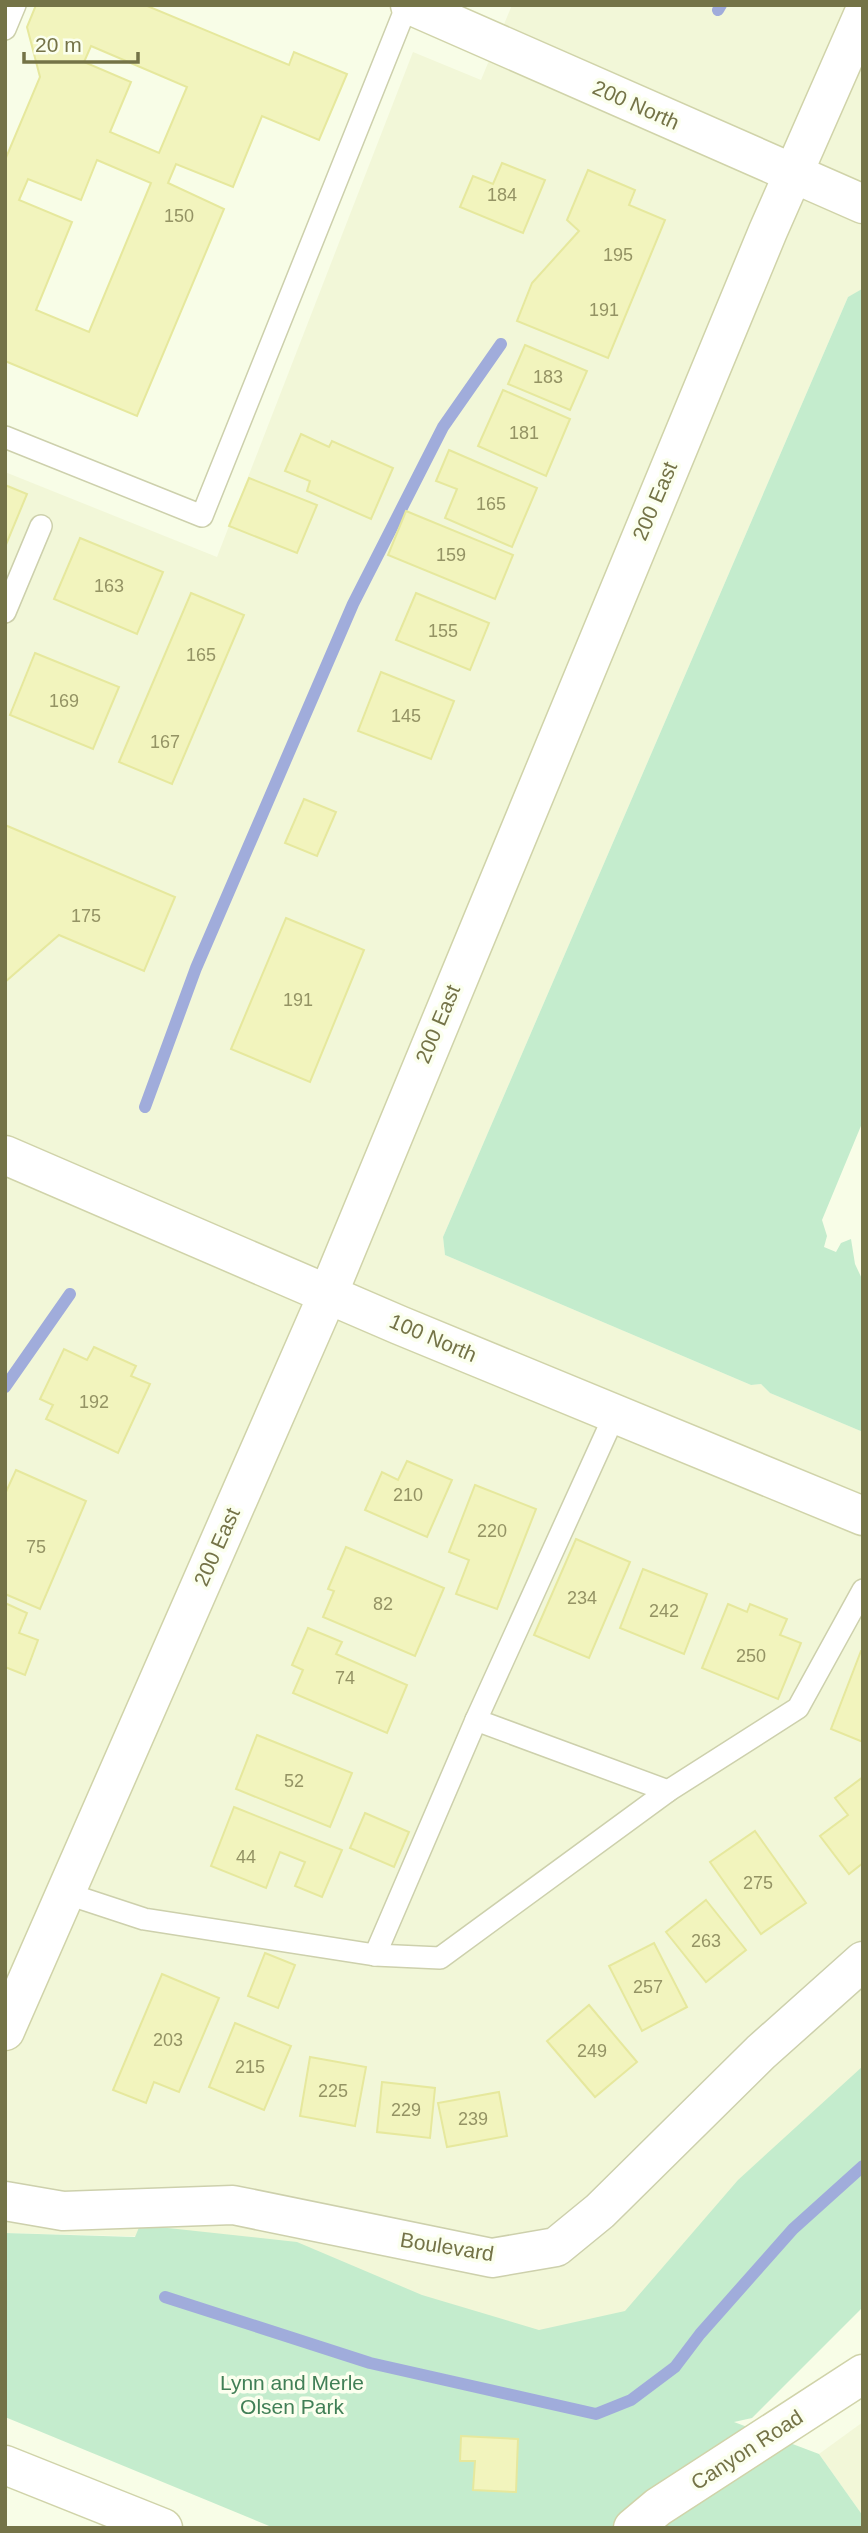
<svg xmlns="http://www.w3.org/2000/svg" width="868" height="2533" viewBox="0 0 868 2533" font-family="Helvetica,sans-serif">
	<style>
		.residential { fill: #f2f7d8 }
		.green { fill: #c4eccd }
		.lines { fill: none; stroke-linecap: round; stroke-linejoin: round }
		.stream { stroke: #a0acdb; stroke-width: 12 }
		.building { fill: #f2f4bd; stroke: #e6e89d; stroke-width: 2; fill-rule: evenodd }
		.lane-casing { stroke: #cdd0ac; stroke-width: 24 }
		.street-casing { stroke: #cdd0ac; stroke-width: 41 }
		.secondary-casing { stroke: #d0d3a9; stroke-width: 41 }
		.lane { stroke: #fff; stroke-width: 21 }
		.street { stroke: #fff; stroke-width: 38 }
		.secondary { stroke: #fff; stroke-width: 38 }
		.labels { text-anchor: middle; stroke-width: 7; stroke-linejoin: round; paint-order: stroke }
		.number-label { font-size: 18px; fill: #949364 }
		.street-label { font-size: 21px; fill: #747347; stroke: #fbffee }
		.park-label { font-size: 21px; fill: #417f56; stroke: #fbffee }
	</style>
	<rect width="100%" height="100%" fill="#f8fde7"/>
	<g class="residential">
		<path d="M512,5h351v285l-15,7 -405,940 2,18 306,130 10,-1 9,9 93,39v654l-222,233 -82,38 -318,-118 -236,-6v-1761l212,85 196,-505 68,28z"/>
		<path d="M863,2422v94l-44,-62z"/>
	</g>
	<g class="green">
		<path d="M862,289l1,832 -41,99 5,16 -3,11 12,5 5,-9 10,-4 4,25 8,17v151l-93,-39 -9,-9 -10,1 -306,-130 -2,-18 405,-940z"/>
		<path d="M863,2066v241l-111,111 -18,4 85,32 44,62v12h-589l-269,-111v-184l130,4 5,-12 157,17 125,53 117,35 86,-19 113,-131z"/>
	</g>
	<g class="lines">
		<g class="stream">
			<path d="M718,10l3,-5"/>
			<path d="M145,1107l51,-139 157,-364 90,-177 58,-83"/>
			<path d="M5,1387l65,-93"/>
			<path d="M165,2297l205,66 226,51 35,-14 44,-33 25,-33 93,-105 70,-63"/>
		</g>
	</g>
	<g class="building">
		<path d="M36,5h109l144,60 5,-13 53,22 -28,66 -57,-24 -29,71 -57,-23 -8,19 56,26 -87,207 -132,-55v-201l35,-83 -13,-50zM91,46l96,41 -28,66 -49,-21 21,-50 -47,-20zM97,160l54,23 -62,149 -53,-22 36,-88 -53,-22 9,-21 53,21z"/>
		<path d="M502,163l43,17 -22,53 -63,-26 13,-31 20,8z"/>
		<path d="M588,170l47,20 -6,15 36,15 -57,138 -91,-37 15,-38 47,-52 -12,-11z"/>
		<path d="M525,345l62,26 -17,39 -62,-26z"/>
		<path d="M503,390l67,29 -24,57 -68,-30z"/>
		<path d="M301,434l28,13 3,-6 61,27 -22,51 -64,-28 3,-10 -25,-10z"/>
		<path d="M449,450l88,38 -25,59 -67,-29 12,-29 -21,-8z"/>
		<path d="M249,478l68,27 -20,48 -68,-27z"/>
		<path d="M5,485l22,9 -22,53z"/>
		<path d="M406,511l107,44 -18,44 -107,-44z"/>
		<path d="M80,538l83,34 -26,62 -83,-35z"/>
		<path d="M191,593l53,22 -72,169 -53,-22z"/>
		<path d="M416,593l73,30 -19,47 -74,-30z"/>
		<path d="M35,653l84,34 -26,62 -83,-34z"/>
		<path d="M381,672l73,29 -23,58 -73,-28z"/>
		<path d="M304,799l32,13 -19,44 -32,-13z"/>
		<path d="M5,825l170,72 -31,74 -85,-36 -54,47z"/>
		<path d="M286,918l78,32 -54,132 -79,-33z"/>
		<path d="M94,1347l42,19 -5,10 19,8 -32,69 -72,-34 7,-14 -13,-6 24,-50 23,11z"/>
		<path d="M407,1461l45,19 -25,57 -62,-27 17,-38 16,8z"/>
		<path d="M16,1470l70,31 -46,108 -35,-15v-100z"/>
		<path d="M475,1485l61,24 -39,100 -41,-15 13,-34 -20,-8z"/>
		<path d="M576,1539l54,23 -41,96 -55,-23z"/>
		<path d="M346,1547l98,41 -29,68 -92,-39 11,-26 -6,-2z"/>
		<path d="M643,1569l64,25 -23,60 -64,-26z"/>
		<path d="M5,1603l22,10 -8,20 19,7 -13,35 -20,-8z"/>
		<path d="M728,1604l19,8 3,-8 37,15 -7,16 21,8 -23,56 -76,-31z"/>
		<path d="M308,1628l34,14 -6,12 71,31 -20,48 -94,-40 10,-23 -11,-5z"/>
		<path d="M861,1651h2v91l-32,-13z"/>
		<path d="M257,1735l95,38 -22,54 -94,-38z"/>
		<path d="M863,1777v86l-14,11 -29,-38 28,-21 -13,-17z"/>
		<path d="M234,1807l108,43 -20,47 -27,-11 10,-24 -25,-10 -14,36 -55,-22z"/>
		<path d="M365,1813l44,19 -15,35 -44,-19z"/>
		<path d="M755,1831l51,72 -45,31 -51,-72z"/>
		<path d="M706,1900l40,50 -40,32 -40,-50z"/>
		<path d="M654,1943l33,64 -45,24 -33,-65z"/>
		<path d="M265,1953l30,12 -17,43 -30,-12z"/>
		<path d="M162,1974l57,24 -40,94 -25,-10 -8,21 -33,-13z"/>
		<path d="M589,2005l48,57 -42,35 -48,-56z"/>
		<path d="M235,2023l56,23 -27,64 -55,-23z"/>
		<path d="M310,2057l56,10 -11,59 -55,-10z"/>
		<path d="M382,2082l53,6 -5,50 -53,-6z"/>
		<path d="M499,2092l8,44 -60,11 -9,-44z"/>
		<path d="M461,2436l57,3 -2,53 -43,-2 2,-29h-15z"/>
	</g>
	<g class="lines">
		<defs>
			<g id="lane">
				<path d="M5,29l10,-24"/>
				<path d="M5,437l197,79 205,-511"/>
				<path d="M5,612l36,-86"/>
				<path d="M476,1720l192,71"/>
				<path d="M65,1893l79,26 231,36 65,3 228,-167 130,-83 65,-118"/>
				<path d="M375,1955l101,-235 139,-306"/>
			</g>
			<path id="street" d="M5,2201l58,10 170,-6 259,53 64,-11 44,-36 161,-159 102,-91"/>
			<g id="secondary">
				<path d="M410,5l453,199"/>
				<path d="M5,1155l394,170 464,191"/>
				<path d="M5,2031l323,-737 440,-1063 95,-216"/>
				<path d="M5,2465l158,63"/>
				<path d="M633,2528l25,-21 205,-133"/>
			</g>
		</defs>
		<use href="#lane" class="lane-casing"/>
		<use href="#street" class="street-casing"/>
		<use href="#secondary" class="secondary-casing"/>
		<use href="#lane" class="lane"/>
		<use href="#street" class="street"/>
		<use href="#secondary" class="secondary"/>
	</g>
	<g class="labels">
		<g class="number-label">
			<text x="502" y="201">184</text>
			<text x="179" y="222">150</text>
			<text x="618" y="261">195</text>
			<text x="604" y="316">191</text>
			<text x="548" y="383">183</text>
			<text x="524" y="439">181</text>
			<text x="491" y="510">165</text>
			<text x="451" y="561">159</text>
			<text x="109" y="592">163</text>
			<text x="443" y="637">155</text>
			<text x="201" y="661">165</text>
			<text x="64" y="707">169</text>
			<text x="406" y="722">145</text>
			<text x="165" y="748">167</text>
			<text x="86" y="922">175</text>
			<text x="298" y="1006">191</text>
			<text x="94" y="1408">192</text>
			<text x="408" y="1501">210</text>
			<text x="492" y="1537">220</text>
			<text x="36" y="1553">75</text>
			<text x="582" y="1604">234</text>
			<text x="383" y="1610">82</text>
			<text x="664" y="1617">242</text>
			<text x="751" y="1662">250</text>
			<text x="345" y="1684">74</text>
			<text x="294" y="1787">52</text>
			<text x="246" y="1863">44</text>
			<text x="758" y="1889">275</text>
			<text x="706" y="1947">263</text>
			<text x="648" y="1993">257</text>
			<text x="168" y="2046">203</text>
			<text x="592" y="2057">249</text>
			<text x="250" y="2073">215</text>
			<text x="333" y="2097">225</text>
			<text x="406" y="2116">229</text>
			<text x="473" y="2125">239</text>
		</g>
		<g class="street-label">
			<text transform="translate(636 105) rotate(24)" y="7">200 North</text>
			<text transform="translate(655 501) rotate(-67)" y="7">200 East</text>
			<text transform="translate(438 1024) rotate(-67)" y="7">200 East</text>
			<text transform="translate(433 1338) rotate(23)" y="7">100 North</text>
			<text transform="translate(217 1547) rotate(-66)" y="7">200 East</text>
			<text transform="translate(447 2247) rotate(9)" y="7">Boulevard</text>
			<text transform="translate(747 2450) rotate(-33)" y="7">Canyon Road</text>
		</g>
		<g class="park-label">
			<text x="292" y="2390">Lynn and Merle<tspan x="292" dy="24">Olsen Park</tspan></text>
		</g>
	</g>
	<rect width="868" height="2533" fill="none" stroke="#747347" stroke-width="14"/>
	<path d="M24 52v10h114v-10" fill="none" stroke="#747347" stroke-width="3.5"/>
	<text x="35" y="52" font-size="21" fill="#747347" stroke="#fbffee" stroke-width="5" paint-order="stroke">20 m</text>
</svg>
